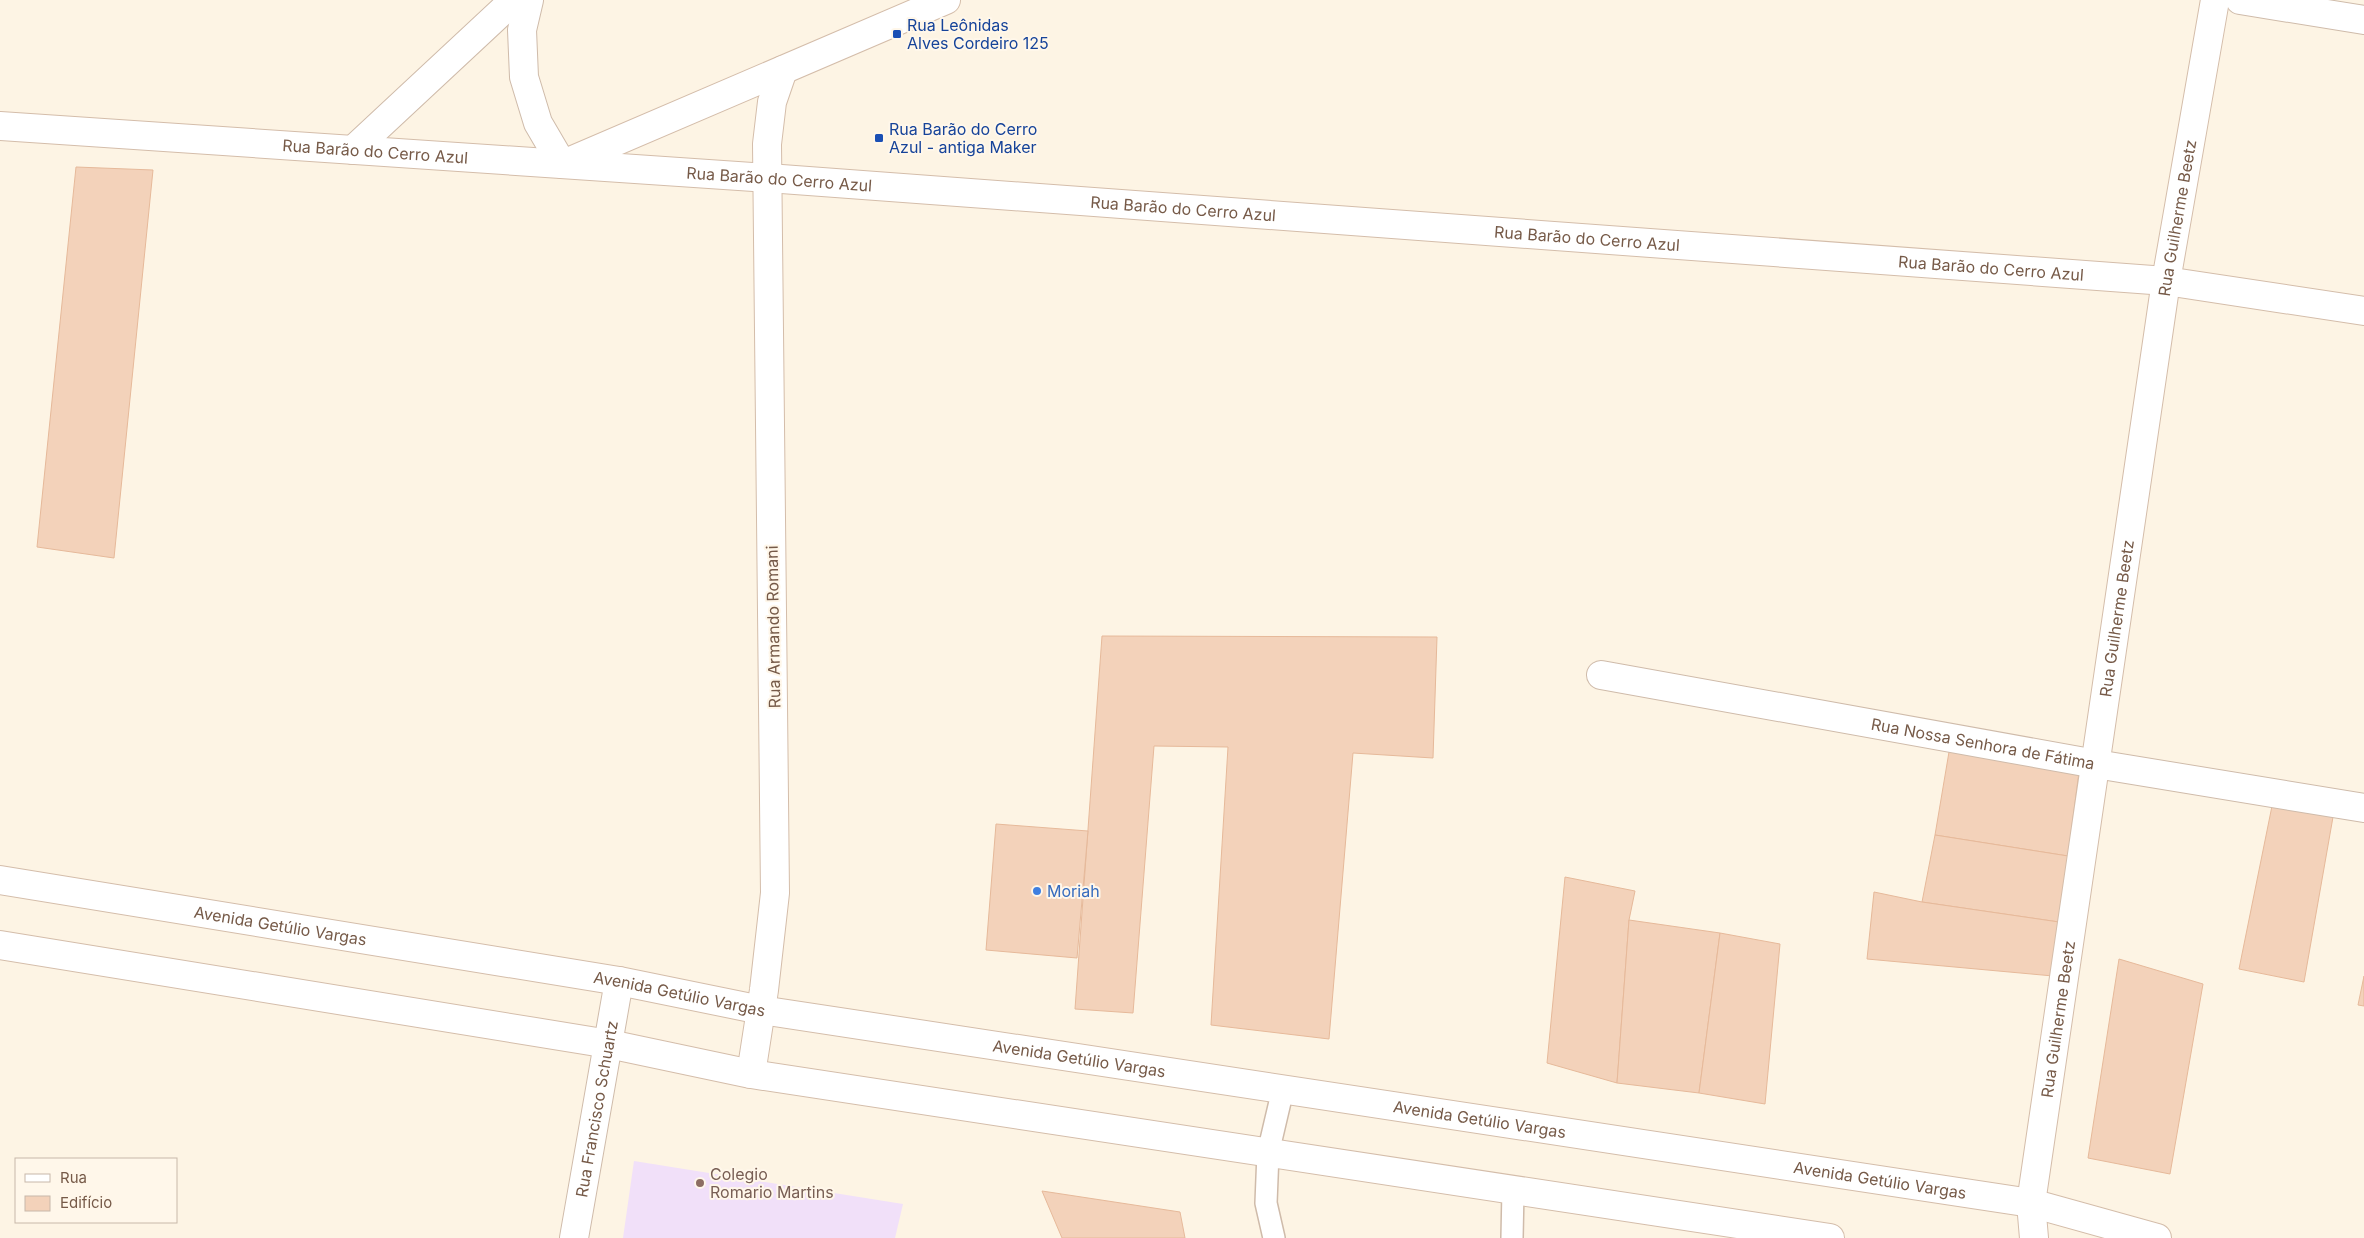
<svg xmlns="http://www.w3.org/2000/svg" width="2364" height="1238" viewBox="0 0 2364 1238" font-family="Inter,sans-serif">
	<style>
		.education { fill: #f1e0f9 }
		.building { fill: #f3d2ba; stroke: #e6b99a }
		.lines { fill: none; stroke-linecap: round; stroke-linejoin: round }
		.lane-casing { stroke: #cfbbaa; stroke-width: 24 }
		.street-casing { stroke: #cfbbaa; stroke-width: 30 }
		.secondary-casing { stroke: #d4bdaa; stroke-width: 30 }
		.lane { stroke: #fff; stroke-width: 21 }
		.street { stroke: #fff; stroke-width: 28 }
		.secondary { stroke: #fff; stroke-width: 28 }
		.transit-dot { fill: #1a4fb4; stroke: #fff7ea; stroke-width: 2 }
		.shop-dot { fill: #3f7fe0; stroke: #fff7ea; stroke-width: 2 }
		.education-dot { fill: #8d6e63; stroke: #fff7ea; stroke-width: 2 }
		.labels { text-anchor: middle; stroke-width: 4; stroke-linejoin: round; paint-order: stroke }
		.transit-label { font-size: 16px; fill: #164399; stroke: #fff7ea; text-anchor: start }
		.street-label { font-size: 16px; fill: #765a48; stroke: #fff7ea }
		.shop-label { font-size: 16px; fill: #366cbe; stroke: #fff7ea; text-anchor: start }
		.education-label { font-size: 16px; fill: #785e54; stroke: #fff7ea; text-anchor: start }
	</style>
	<rect width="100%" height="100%" fill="#fdf4e4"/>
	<path class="education" d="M634,1161l269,43 -8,34h-272z"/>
	<g class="building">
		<path d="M76,167l77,3 -39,388 -77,-11z"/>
		<path d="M1102,636l335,1 -4,121 -80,-5 -24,286 -118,-14 17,-278 -74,-1 -21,267 -58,-4z"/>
		<path d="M1950,746l129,26 -11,84 -133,-21z"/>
		<path d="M2272,806l61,11 -29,165 -65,-13z"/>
		<path d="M996,824l92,7 -11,127 -91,-8z"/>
		<path d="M1935,835l133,21 -9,66 -137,-20z"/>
		<path d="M1565,877l70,14 -6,29 -12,163 -70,-20z"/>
		<path d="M1874,892l48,10 137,20 -6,54 -186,-17z"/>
		<path d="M1629,920l91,13 -21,160 -82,-10z"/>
		<path d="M1720,933l60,11 -15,160 -66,-11z"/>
		<path d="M2119,959l84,25 -33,190 -82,-16z"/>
		<path d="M2364,976v30l-6,-1z"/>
		<path d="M1042,1191l138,21 5,26h-123z"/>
	</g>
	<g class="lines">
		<defs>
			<g id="lane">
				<path d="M1274,1238l-8,-35 2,-50 15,-64"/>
				<path d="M1512,1238l1,-48"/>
			</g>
			<g id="street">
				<path d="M529,0l-7,30 2,47 14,46 24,41"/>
				<path d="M2240,0l124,20"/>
				<path d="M353,150l161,-150"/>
				<path id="s1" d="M1601,675l495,89 268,44"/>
				<path id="s2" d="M574,1238l45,-257"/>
			</g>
			<g id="secondary">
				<path id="s3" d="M0,126l768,52 1398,103 198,30"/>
				<path d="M568,162l378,-162"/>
				<path id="s4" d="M0,880l619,101 142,29 1270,193 126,35"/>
				<path d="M0,945l609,99 142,30 1079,164"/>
				<path d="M751,1074l13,-84 11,-97 -8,-749 5,-42 11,-32"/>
				<path id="s5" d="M2034,1238l-3,-35 135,-922 49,-281"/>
			</g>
		</defs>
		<use href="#lane" class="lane-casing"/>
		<use href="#street" class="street-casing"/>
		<use href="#secondary" class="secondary-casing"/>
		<use href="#lane" class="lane"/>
		<use href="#street" class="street"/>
		<use href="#secondary" class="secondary"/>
	</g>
	<g class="transit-dot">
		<rect x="892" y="29" width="10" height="10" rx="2.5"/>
		<rect x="874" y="133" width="10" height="10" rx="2.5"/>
	</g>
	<circle class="shop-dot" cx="1037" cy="891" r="5"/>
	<circle class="education-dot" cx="700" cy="1183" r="5"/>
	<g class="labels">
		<g class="transit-label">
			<text x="907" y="31">Rua Leônidas<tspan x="907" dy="18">Alves Cordeiro 125</tspan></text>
			<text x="889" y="135">Rua Barão do Cerro<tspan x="889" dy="18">Azul - antiga Maker</tspan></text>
		</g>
		<g class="street-label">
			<text dy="6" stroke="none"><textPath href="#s3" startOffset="376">Rua Barão do Cerro Azul</textPath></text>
			<text dy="6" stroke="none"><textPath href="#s3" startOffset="781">Rua Barão do Cerro Azul</textPath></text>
			<text dy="6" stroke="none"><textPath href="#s3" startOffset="1186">Rua Barão do Cerro Azul</textPath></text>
			<text dy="6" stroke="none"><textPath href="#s5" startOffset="1031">Rua Guilherme Beetz</textPath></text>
			<text dy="6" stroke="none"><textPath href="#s3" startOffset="1591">Rua Barão do Cerro Azul</textPath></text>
			<text dy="6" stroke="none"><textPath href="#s3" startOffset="1996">Rua Barão do Cerro Azul</textPath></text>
			<text dy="6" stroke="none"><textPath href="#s5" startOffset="626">Rua Guilherme Beetz</textPath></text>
			<text transform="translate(773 627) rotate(-91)" y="6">Rua Armando Romani</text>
			<text dy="6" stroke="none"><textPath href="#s1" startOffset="388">Rua Nossa Senhora de Fátima</textPath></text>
			<text dy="6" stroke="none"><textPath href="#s4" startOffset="284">Avenida Getúlio Vargas</textPath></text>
			<text dy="6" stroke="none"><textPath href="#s4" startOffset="689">Avenida Getúlio Vargas</textPath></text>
			<text dy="6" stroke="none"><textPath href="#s5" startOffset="221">Rua Guilherme Beetz</textPath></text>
			<text dy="6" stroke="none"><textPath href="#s4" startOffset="1094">Avenida Getúlio Vargas</textPath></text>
			<text dy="6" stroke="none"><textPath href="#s2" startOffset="131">Rua Francisco Schuartz</textPath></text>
			<text dy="6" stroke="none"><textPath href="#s4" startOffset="1499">Avenida Getúlio Vargas</textPath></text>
			<text dy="6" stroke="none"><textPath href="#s4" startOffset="1904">Avenida Getúlio Vargas</textPath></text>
		</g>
		<g class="shop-label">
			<text x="1047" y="897">Moriah</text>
		</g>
		<g class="education-label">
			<text x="710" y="1180">Colegio<tspan x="710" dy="18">Romario Martins</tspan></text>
		</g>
	</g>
	<rect x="15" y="1158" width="162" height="65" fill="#fff7ea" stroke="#c8b8a9"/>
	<rect x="25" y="1174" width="25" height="8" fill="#ffffff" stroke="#c8b8a9"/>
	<text x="60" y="1183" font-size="15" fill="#765a48">Rua</text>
	<rect x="25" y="1196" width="25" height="15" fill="#f3d2ba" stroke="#c8b8a9"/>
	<text x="60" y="1208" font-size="15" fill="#765a48">Edifício</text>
</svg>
